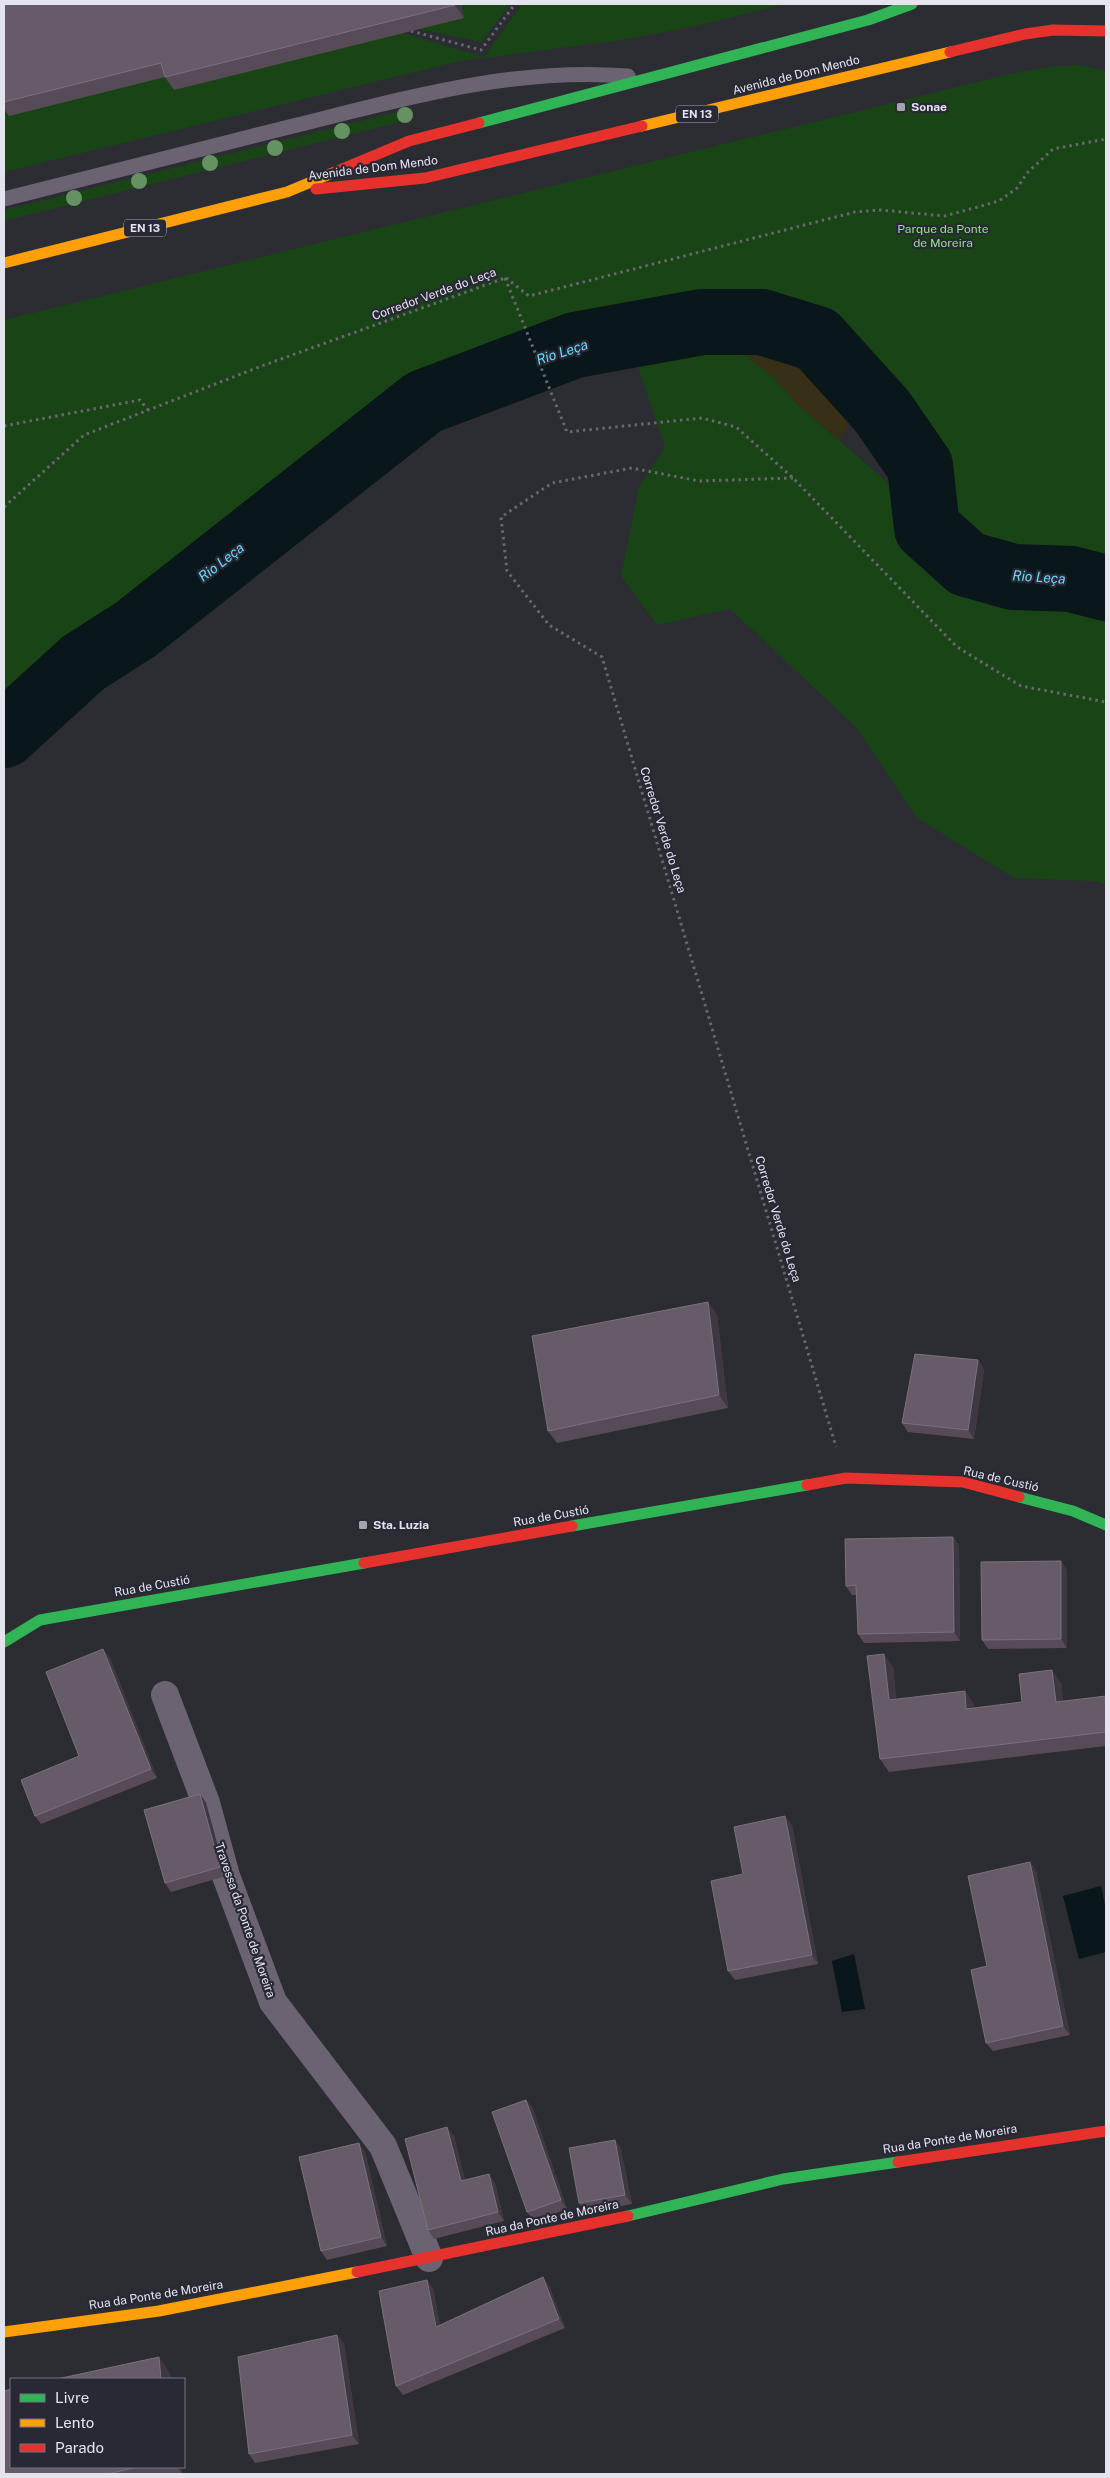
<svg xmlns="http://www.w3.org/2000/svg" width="1110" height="2478" viewBox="0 0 1110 2478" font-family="'Public Sans',sans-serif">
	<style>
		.green { fill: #194516 }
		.sand { fill: #383016 }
		.water { fill: #09161a }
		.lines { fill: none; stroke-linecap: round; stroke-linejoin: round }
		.river { stroke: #09161a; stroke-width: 66 }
		.path { stroke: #6a666f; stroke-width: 3; stroke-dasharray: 2.5 4; stroke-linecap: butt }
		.lane { stroke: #6b6371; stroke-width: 15 }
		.street { stroke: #6b6371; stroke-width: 28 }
		.fast { stroke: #30b455; stroke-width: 11 }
		.slow { stroke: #ff9f0a; stroke-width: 11 }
		.jam { stroke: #e5322d; stroke-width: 11 }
		.tree { fill: #659163 }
		.wall { fill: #574b57 }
		.shaded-wall { fill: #3f3842 }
		.building { fill: #665c68; stroke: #7a717d }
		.poi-dot { fill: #a4a4ad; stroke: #292936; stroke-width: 2 }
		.labels { text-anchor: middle; stroke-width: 4.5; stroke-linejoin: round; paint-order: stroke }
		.shield { fill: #292936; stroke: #acacb7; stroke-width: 1 }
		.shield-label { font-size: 11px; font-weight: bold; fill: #e4e4ee }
		.street-label { font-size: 12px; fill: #e4e4ee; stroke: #292936 }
		.poi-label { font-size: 12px; font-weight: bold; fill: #e4e4ee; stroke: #292936; text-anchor: start }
		.park-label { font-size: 12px; fill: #93e38a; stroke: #292936 }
		.water-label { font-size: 14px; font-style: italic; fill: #66dcfd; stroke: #292936 }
	</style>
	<rect width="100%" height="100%" fill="#2c2c33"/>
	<g class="green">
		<path d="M461,4h43l5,2 -28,36 -63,-13 46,-11z"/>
		<path d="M522,4h263l-98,24 -72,13 -155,20 -456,111v-75l166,-21 233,-43 81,24z"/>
		<path d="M1079,65l27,6v510l-93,-18 -37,-27 -28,-5 -15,-14 -8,-90 -78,-85 -83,-34 -52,-8 -54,11 -257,88 -127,99 -222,165 -48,44v-387l1006,-246 46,-8z"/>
		<path d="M405,110h4l3,4 -4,6 -404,101v-11z"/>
		<path d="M717,344l25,8 34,28 21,24 90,78 11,28 57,73 133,20 18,5v277l-11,-4 -81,-3 -97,-60 -60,-90 -127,-119 -73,16 -36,-49 18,-89 26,-40 -29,-86 52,-13z"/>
	</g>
	<path class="sand" d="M772,348c23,3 44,7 57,28 5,7 6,15 10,22 4,9 11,13 12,23l-11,19 -43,-36 -21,-24 -34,-28z"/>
	<g class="water">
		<path d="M1101,1886l5,24v42l-27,7 -16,-63z"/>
		<path d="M854,1954l11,55 -23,3 -10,-51z"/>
	</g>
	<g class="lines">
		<path class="river" d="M4,735l79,-72 53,-34 288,-227 151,-57 127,-23h60l55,17 65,72 38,55 7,62 40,36 46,13 58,2 35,9"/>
		<g class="path">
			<path d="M411,31l70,19 34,-46"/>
			<path d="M505,278l62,154 135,-14 34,9 57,51 164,169 64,39 85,16"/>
			<path d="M506,278l23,18 326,-84 25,-2 65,6 54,-15 18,-13 10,-15 26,-24 53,-10"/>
			<path d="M4,426l136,-26 8,10"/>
			<path d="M793,478l-94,3 -67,-13 -80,15 -51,34 6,54 42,54 53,32 234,790"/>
			<path d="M4,507l80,-72 175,-68 246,-89"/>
		</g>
		<path class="lane" d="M4,199c98,-25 195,-49 293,-74 109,-27 217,-58 331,-49"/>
		<path class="street" d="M165,1695l41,108 20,73 47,126 110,144 46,112"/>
		<g class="fast">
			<path d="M479,123l389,-103 44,-16"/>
			<path d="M1019,1497l54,14 33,14"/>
			<path d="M572,1526l235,-41"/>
			<path d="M4,1642l36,-22 324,-57"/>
			<path d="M628,2216l155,-37 115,-17"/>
		</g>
		<g class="slow">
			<path d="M642,126l308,-74"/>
			<path d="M4,263l283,-71 48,-20"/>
			<path d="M4,2332l155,-21 198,-39"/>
		</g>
		<g class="jam">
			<path d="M950,52l75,-18 28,-4 53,1"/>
			<path d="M335,172l74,-31 70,-18"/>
			<path d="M316,189l109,-11 217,-52"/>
			<path d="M807,1485l39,-7 117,4 56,15"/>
			<path d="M364,1563l208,-37"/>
			<path d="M898,2162l208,-31"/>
			<path d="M357,2272l271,-56"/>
		</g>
	</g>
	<g class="tree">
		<circle cx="405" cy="115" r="8"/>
		<circle cx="342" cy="131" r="8"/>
		<circle cx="275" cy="148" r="8"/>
		<circle cx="210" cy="163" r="8"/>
		<circle cx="139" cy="181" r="8"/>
		<circle cx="74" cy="198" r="8"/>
	</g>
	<g class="wall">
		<path d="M4,4h457l3,14 -290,72 -9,-13 -156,39 -5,-7z"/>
		<path d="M708,1302l9,13 11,93 -171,35 -9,-12z"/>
		<path d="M978,1360l6,9 -10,70 -66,-7 -6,-9z"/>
		<path d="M953,1537l6,9 1,95 -96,2 -6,-9 -1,-39h-5l-6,-9z"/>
		<path d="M1067,1570v78l-79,1 -6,-9z"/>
		<path d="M110,1658l47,120 -116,46 -6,-8 44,-60z"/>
		<path d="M893,1667l3,32 78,5v4l48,-6 39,-19 2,18 43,-5v50l-217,26 -9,-13z"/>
		<path d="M200,1794l6,9 20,73 -55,16 -6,-9z"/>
		<path d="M792,1825l26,139 -83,16 -7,-9 15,-97z"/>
		<path d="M1030,1862l6,9 34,164 -77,16 -7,-8 1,-77z"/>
		<path d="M526,2100l7,9 34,100 -33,12 -7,-9z"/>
		<path d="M447,2127l7,9 11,44 24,-6 6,9 9,38 -70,18 -6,-9z"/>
		<path d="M621,2149l11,55 -46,8 -7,-9z"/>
		<path d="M365,2152l22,94 -60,14 -6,-9z"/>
		<path d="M549,2286l16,42 -162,67 -7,-9 37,-98 7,37z"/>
		<path d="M337,2335l7,9 15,100 -104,19 -6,-9z"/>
		<path d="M11,2467h170l1,7h-178z"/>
	</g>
	<g class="shaded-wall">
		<path d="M455,4h6l3,14 -9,-13z"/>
		<path d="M708,1302l9,13 11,93 -9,-13z"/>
		<path d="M978,1360l6,9 -10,70 -6,-9z"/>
		<path d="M953,1537l6,9 1,95 -6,-9z"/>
		<path d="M1061,1561l6,9v78l-6,-9z"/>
		<path d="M103,1649l7,9 47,120 -6,-9z"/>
		<path d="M884,1654l9,13 5,46 -9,-13z"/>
		<path d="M1052,1670l9,13 4,32 -9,-13z"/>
		<path d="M965,1691l9,13 1,18 -9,-13z"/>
		<path d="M200,1794l6,9 20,73 -6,-9z"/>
		<path d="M785,1816l7,9 26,139 -6,-9z"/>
		<path d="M1030,1862l6,9 34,164 -7,-9z"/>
		<path d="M526,2100l7,9 34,100 -6,-9z"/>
		<path d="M447,2127l7,9 14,54 -7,-9z"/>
		<path d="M615,2140l6,9 11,55 -7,-9z"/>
		<path d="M359,2143l6,9 22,94 -6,-9z"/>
		<path d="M489,2174l6,9 9,38 -6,-9z"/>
		<path d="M543,2277l6,9 16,42 -6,-9z"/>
		<path d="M427,2280l6,8 9,48 -6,-9z"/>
		<path d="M337,2335l7,9 15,100 -7,-9z"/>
		<path d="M159,2357l11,16 1,6h-10z"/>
		<path d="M177,2467h4l1,7z"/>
	</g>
	<g class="building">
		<path d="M4,4h451v1l-290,72 -4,-14 -157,39z"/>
		<path d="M708,1302l11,93 -171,36 -16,-95z"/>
		<path d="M915,1354l63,6 -10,70 -66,-7z"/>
		<path d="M953,1537l1,95 -96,2 -2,-49 -10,1 -1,-47z"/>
		<path d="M1061,1561v78l-79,1 -1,-78z"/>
		<path d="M103,1649l48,120 -116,47 -14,-36 58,-24 -33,-84z"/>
		<path d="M884,1654l5,46 76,-9 1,18 56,-7 -3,-28 33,-4 4,32 50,-6v36l-226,27 -13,-103z"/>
		<path d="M200,1794l20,73 -55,16 -21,-73z"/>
		<path d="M785,1816l27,139 -84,16 -17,-90 32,-7 -9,-47z"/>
		<path d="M1030,1862l33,164 -77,17 -15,-73 16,-4 -19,-90z"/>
		<path d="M526,2100l35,100 -34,12 -35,-100z"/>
		<path d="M447,2127l14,54 28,-7 9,38 -70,18 -23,-91z"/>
		<path d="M615,2140l10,55 -46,8 -10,-55z"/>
		<path d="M359,2143l22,94 -60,14 -22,-94z"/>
		<path d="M543,2277l16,42 -163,67 -17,-95 48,-11 9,47z"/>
		<path d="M337,2335l15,100 -103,19 -11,-97z"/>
		<path d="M159,2357l2,22h-104z"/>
		<path d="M11,2389v78h126l-29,7h-104v-83z"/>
	</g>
	<g class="poi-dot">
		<rect x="896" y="102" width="10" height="10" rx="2.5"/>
		<rect x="358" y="1520" width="10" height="10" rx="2.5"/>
	</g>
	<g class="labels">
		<g class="shield">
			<rect x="676" y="105.5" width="42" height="17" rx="4"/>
			<rect x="124" y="219.5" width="42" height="17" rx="4"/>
		</g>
		<g class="shield-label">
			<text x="697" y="118">EN 13</text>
			<text x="145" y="232">EN 13</text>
		</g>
		<g class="street-label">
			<text transform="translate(796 75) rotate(-14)" y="4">Avenida de Dom Mendo</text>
			<text transform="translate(373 168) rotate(-7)" y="4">Avenida de Dom Mendo</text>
			<text transform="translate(434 294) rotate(-20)" y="4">Corredor Verde do Leça</text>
			<text transform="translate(663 830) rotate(73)" y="4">Corredor Verde do Leça</text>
			<text transform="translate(778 1219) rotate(73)" y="4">Corredor Verde do Leça</text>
			<text transform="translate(1001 1479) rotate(13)" y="4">Rua de Custió</text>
			<text transform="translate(551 1516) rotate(-10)" y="4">Rua de Custió</text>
			<text transform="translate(152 1586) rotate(-10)" y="4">Rua de Custió</text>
			<text transform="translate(245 1920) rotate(71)" y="4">Travessa da Ponte de Moreira</text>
			<text transform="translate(950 2139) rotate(-9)" y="4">Rua da Ponte de Moreira</text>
			<text transform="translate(552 2218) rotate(-12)" y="4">Rua da Ponte de Moreira</text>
			<text transform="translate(156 2295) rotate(-9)" y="4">Rua da Ponte de Moreira</text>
		</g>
		<g class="poi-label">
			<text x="911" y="111">Sonae</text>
			<text x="373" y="1529">Sta. Luzia</text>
		</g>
		<g class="park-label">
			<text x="943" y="233">Parque da Ponte<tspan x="943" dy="14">de Moreira</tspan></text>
		</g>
		<g class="water-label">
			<text transform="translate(562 352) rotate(-18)" y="5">Rio Leça</text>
			<text transform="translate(221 562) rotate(-38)" y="5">Rio Leça</text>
			<text transform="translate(1039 577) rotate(4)" y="5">Rio Leça</text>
		</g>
	</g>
	<rect width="1110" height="2478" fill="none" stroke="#e4e4ee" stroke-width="10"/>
	<rect x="10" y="2378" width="175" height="90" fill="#292936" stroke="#747480"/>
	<rect x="20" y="2394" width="25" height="8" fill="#30b455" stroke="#747480"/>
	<text x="55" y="2403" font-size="15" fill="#e4e4ee">Livre</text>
	<rect x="20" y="2419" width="25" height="8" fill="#ff9f0a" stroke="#747480"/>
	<text x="55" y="2428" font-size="15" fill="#e4e4ee">Lento</text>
	<rect x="20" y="2444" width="25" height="8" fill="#e5322d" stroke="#747480"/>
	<text x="55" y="2453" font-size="15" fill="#e4e4ee">Parado</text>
</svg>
